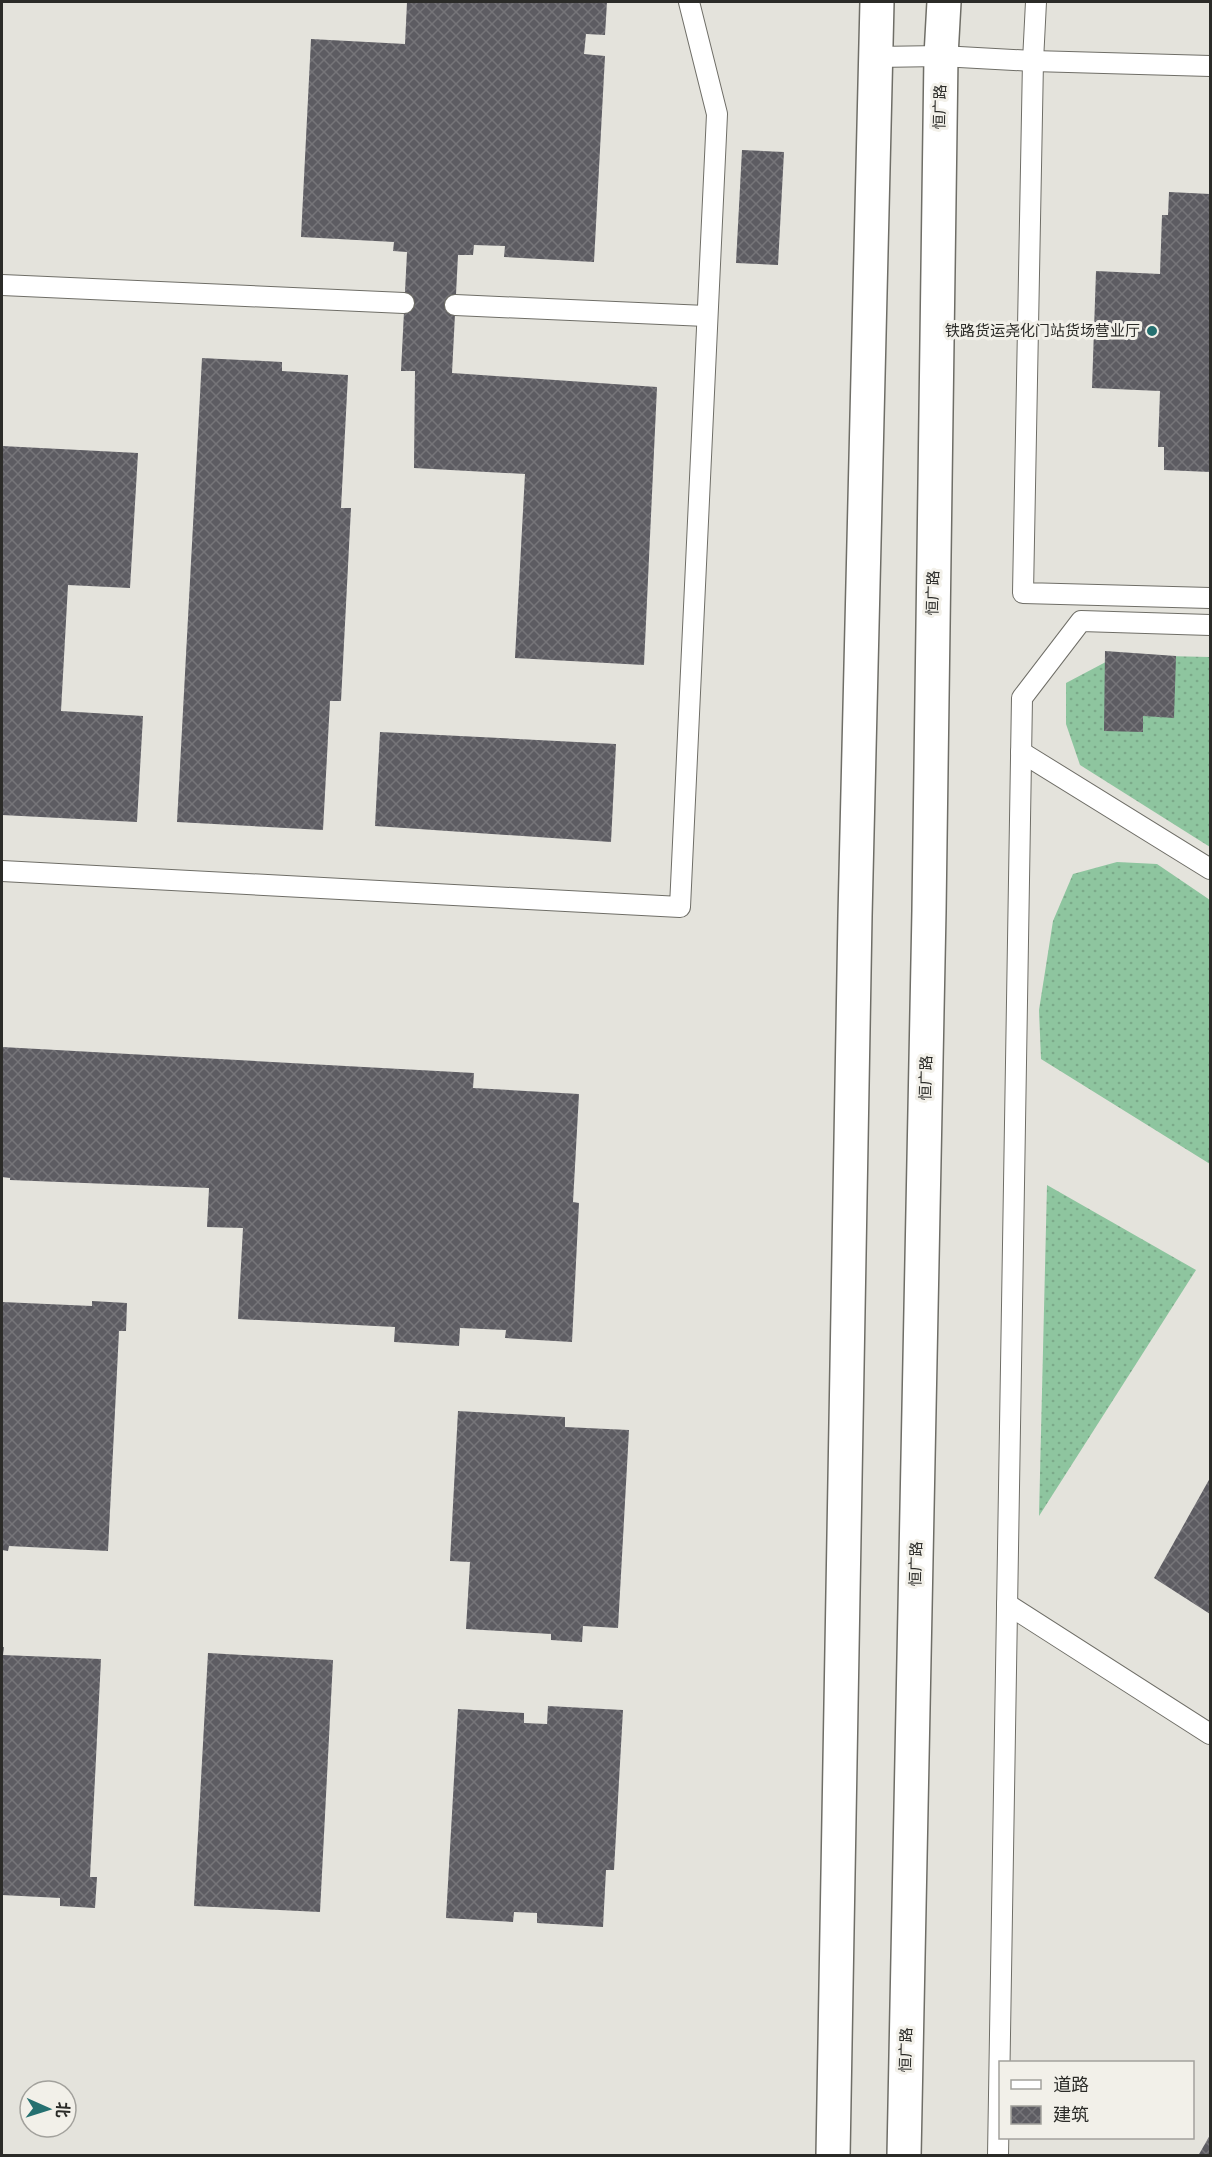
<svg xmlns="http://www.w3.org/2000/svg" width="1212" height="2157" viewBox="0 0 1212 2157" font-family="Overpass,'Noto Sans SC',sans-serif">
	<style>
		.grass { fill: url(#grass-dots) }
		.building { fill: url(#building-cross-hatch) }
		.lines { fill: none; stroke-linecap: round; stroke-linejoin: round }
		.lane-casing { stroke: #6f6e67; stroke-width: 22 }
		.secondary-casing { stroke: #6f6e67; stroke-width: 36 }
		.lane { stroke: #fff; stroke-width: 20 }
		.secondary { stroke: #fff; stroke-width: 33 }
		.poi-dot { fill: #257070; stroke: #f2f0e9; stroke-width: 2 }
		.labels { text-anchor: middle; stroke-width: 6; stroke-linejoin: round; paint-order: stroke }
		.street-label { font-size: 15px; fill: #2b2b28; stroke: #f2f0e9 }
		.poi-label { font-size: 15px; fill: #2b2b28; stroke: #f2f0e9; text-anchor: end }
	</style>
	<defs>
		<pattern id="grass-dots" width="8" height="8" patternUnits="userSpaceOnUse" patternTransform="scale(1.5)"><rect width="8" height="8" fill="#8ec59f"/><path d="M2 2h.1M6 6h.1" fill="none" stroke="#7ba989" stroke-width="1.8" stroke-linecap="round"/></pattern>
		<pattern id="building-cross-hatch" width="8" height="8" patternUnits="userSpaceOnUse" patternTransform="scale(1.5)"><rect width="8" height="8" fill="#5d5c62"/><path d="M0 0l8 8M0 8l8-8" fill="none" stroke="#767579"/></pattern>
	</defs>
	<rect width="100%" height="100%" fill="#e4e3dc"/>
	<g class="grass">
		<path d="M1119,655l91,2v190l-130,-82 -14,-41v-41z"/>
		<path d="M1117,862l40,2 53,36v264l-169,-105 -2,-49 14,-89 20,-47z"/>
		<path d="M1047,1185l149,85 -157,246z"/>
	</g>
	<g class="building">
		<path d="M407,2h200l-2,33 -19,-1 -2,20 21,2 -11,206 -90,-5 1,-11 -31,-1 -1,10h-15l-6,118 205,14 -13,278 -129,-7 10,-184 -111,-6 1,-97h-14l6,-119 -14,-1 1,-9 -93,-5 10,-198 94,5z"/>
		<path d="M742,150l42,2 -6,113 -42,-2z"/>
		<path d="M1169,192l41,2v278l-46,-2v-23h-6l2,-56 -68,-3 4,-117 64,3 2,-59h6z"/>
		<path d="M202,358l80,4v9l66,4 -7,133h10l-10,193h-11l-7,129 -146,-8z"/>
		<path d="M2,446l136,7 -8,135 -62,-3 -7,126 82,5 -6,106 -135,-7z"/>
		<path d="M1105,651l71,5 -2,62 -31,-2v16l-39,-1z"/>
		<path d="M380,732l236,12 -5,98 -236,-16z"/>
		<path d="M2,1047l472,26 -1,15 106,6 -6,108 6,1 -7,139 -67,-4 1,-8 -46,-2 -1,18 -65,-4 1,-15 -157,-8 5,-91 -36,-1 2,-39 -199,-8v-2l-8,-1z"/>
		<path d="M92,1301l35,2 -1,28h-7l-11,220 -99,-5 -1,5 -6,-1v-248l90,4z"/>
		<path d="M458,1411l107,6v10l64,3 -11,198 -35,-2 -1,16 -31,-2v-6l-85,-5 4,-67 -20,-1z"/>
		<path d="M1210,1478v136l-56,-36z"/>
		<path d="M2,1647h2l-1,8 98,4 -11,218h7l-2,31 -35,-2v-8l-58,-3z"/>
		<path d="M208,1653l125,7 -13,252 -126,-6z"/>
		<path d="M548,1706l75,4 -9,160h-8l-3,57 -66,-4v-10l-23,-1 -1,10 -67,-4 12,-209 66,4v10l23,1z"/>
		<path d="M1210,2135v21h-12z"/>
	</g>
	<g class="lines">
		<defs>
			<g id="lane">
				<path d="M1036,2l-3,59 -10,532 187,5"/>
				<path d="M876,57l65,-1 92,5 177,5"/>
				<path d="M2,285l402,18"/>
				<path d="M455,305l251,11"/>
				<path d="M1021,752l189,117"/>
				<path d="M2,871l678,36 37,-793 -28,-112"/>
				<path d="M1007,1604l203,130"/>
				<path d="M998,2156l24,-1458 59,-77 129,4"/>
			</g>
			<g id="secondary">
				<path d="M833,2156l22,-1240 22,-914"/>
				<path d="M904,2156l25,-1245 12,-855 3,-54"/>
			</g>
		</defs>
		<use href="#lane" class="lane-casing"/>
		<use href="#secondary" class="secondary-casing"/>
		<use href="#lane" class="lane"/>
		<use href="#secondary" class="secondary"/>
	</g>
	<circle class="poi-dot" cx="1152" cy="331" r="6"/>
	<g class="labels">
		<g class="street-label">
			<text transform="translate(940 107) rotate(-89)" y="5">恒广路</text>
			<text transform="translate(933 593) rotate(-89)" y="5">恒广路</text>
			<text transform="translate(926 1078) rotate(-89)" y="5">恒广路</text>
			<text transform="translate(916 1564) rotate(-89)" y="5">恒广路</text>
			<text transform="translate(906 2050) rotate(-89)" y="5">恒广路</text>
		</g>
		<g class="poi-label">
			<text x="1140" y="336">铁路货运尧化门站货场营业厅</text>
		</g>
	</g>
	<rect width="1212" height="2157" fill="none" stroke="#2b2b28" stroke-width="6"/>
	<rect x="999" y="2061" width="195" height="78" fill="#f2f0e9" stroke="#a2a19c" stroke-width="1.5"/>
	<rect x="1011" y="2080" width="30" height="9" fill="#ffffff" stroke="#a2a19c" stroke-width="1.5"/>
	<text x="1053" y="2091" font-size="18" fill="#2b2b28">道路</text>
	<rect x="1011" y="2106" width="30" height="18" fill="url(#building-cross-hatch)" stroke="#a2a19c" stroke-width="1.5"/>
	<text x="1053" y="2121" font-size="18" fill="#2b2b28">建筑</text>
	<g transform="translate(48 2109) rotate(93)"><circle r="28" fill="#f2f0e9" stroke="#a2a19c" stroke-width="1.5"/>
	<path d="M0-4.5L10 22L0 15L-10 22Z" fill="#257070"/>
	<text y="-9" font-size="16" font-weight="bold" text-anchor="middle" fill="#2b2b28">北</text>
	</g>
</svg>
